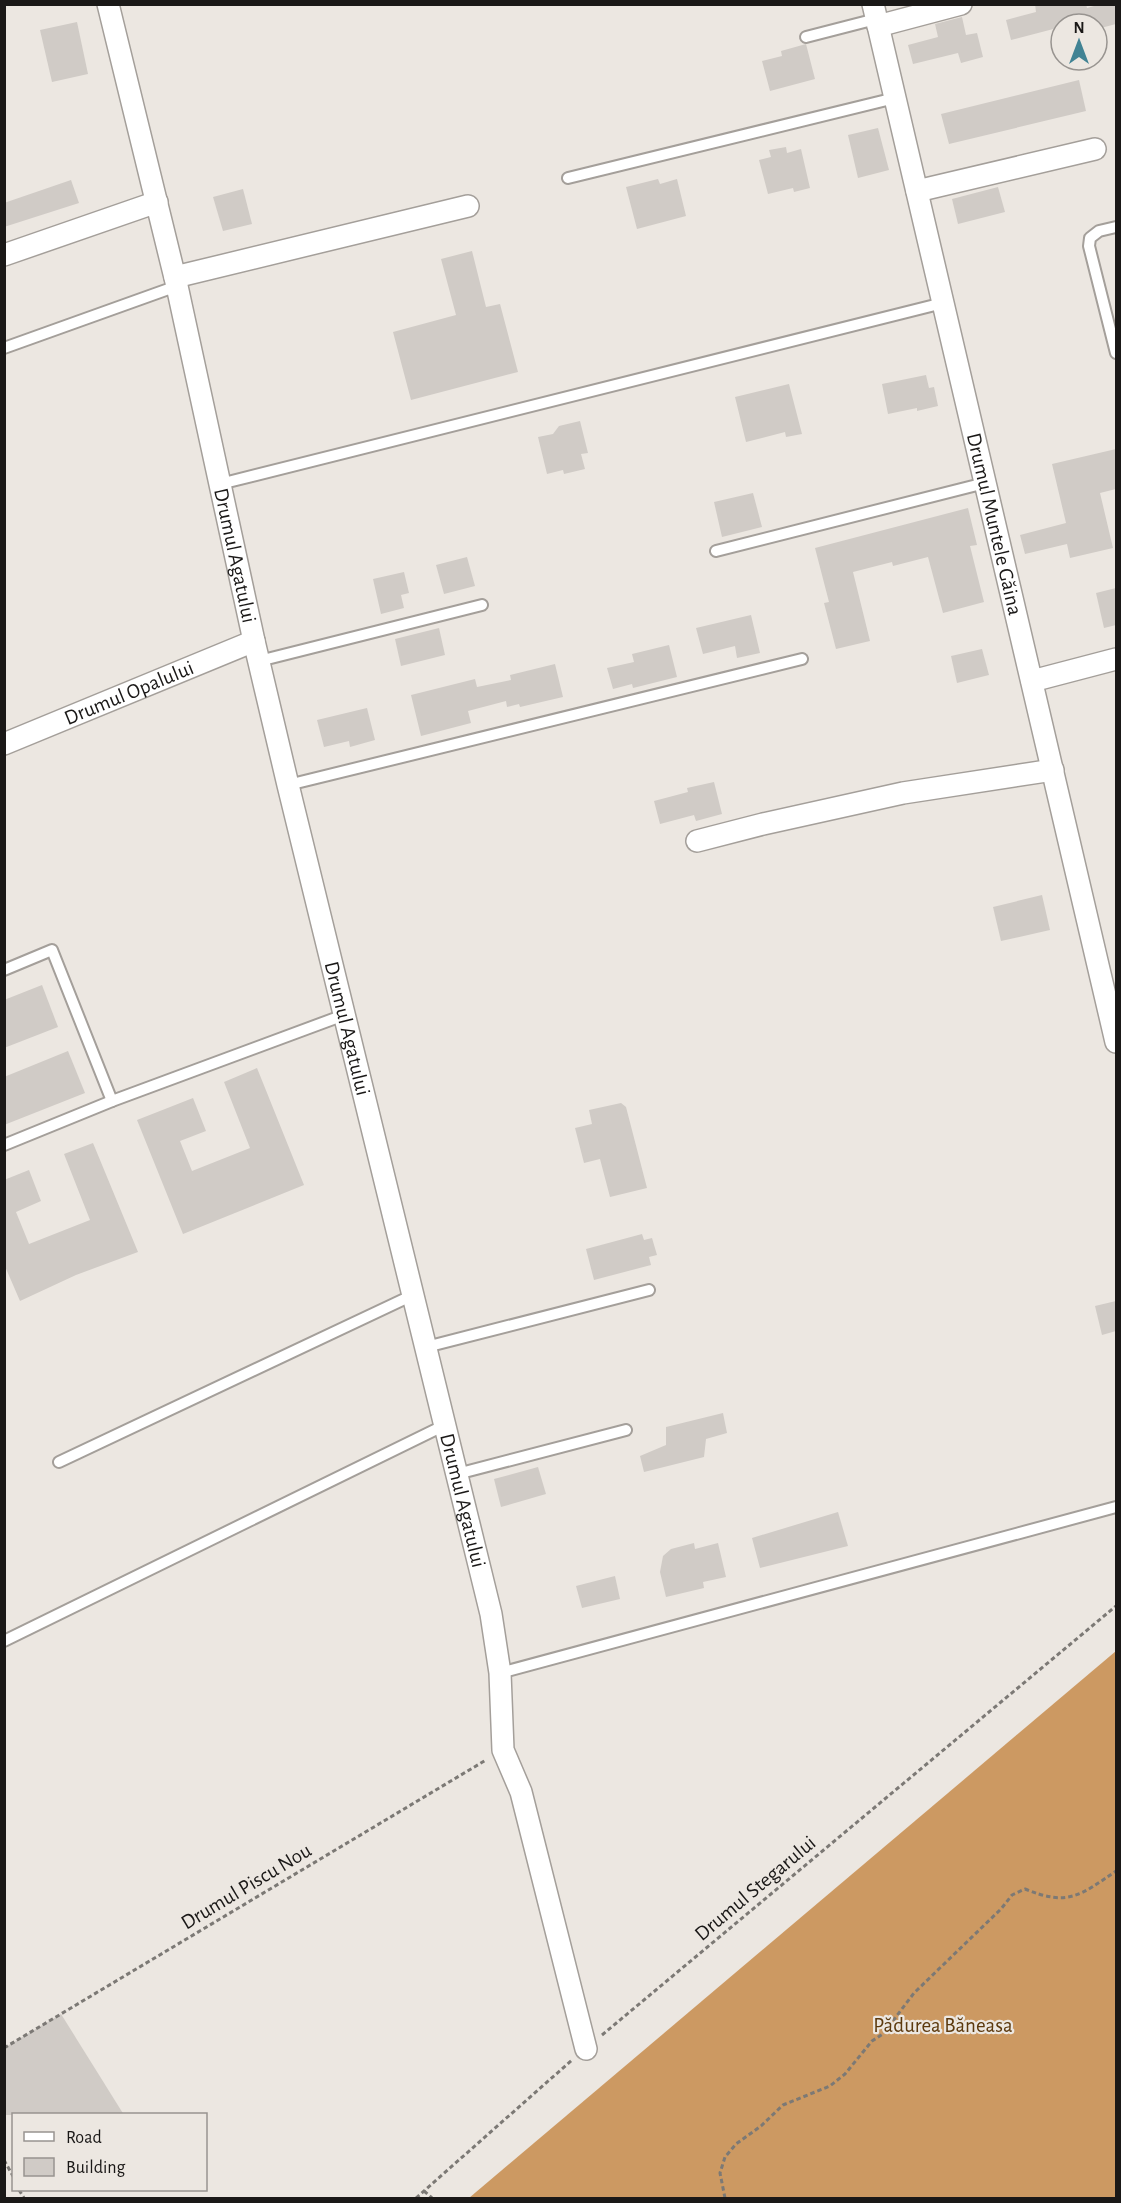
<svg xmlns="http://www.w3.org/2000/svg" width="1121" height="2203" viewBox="0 0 1121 2203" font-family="'Alegreya Sans',sans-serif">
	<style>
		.forest { fill: #cc9962 }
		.building { fill: #d0cbc6 }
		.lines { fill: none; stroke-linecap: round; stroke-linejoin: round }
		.lane-casing { stroke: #a49f9a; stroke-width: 14 }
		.street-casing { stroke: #a49f9a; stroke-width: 24 }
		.path { stroke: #7c7975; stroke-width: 3; stroke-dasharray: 4.5 3; stroke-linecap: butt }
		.lane { stroke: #fff; stroke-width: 10 }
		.street { stroke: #fff; stroke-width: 21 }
		.labels { text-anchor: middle; stroke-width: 4.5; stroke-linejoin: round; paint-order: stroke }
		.street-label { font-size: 21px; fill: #1a1817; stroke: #ece7e1 }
		.park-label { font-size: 21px; fill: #5c390d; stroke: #ece7e1 }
	</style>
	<rect width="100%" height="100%" fill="#ece7e1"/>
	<path class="forest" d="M1116,1651v547h-647z"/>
	<g class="building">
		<path d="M1035,4h51l1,4 14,-4h15v20l-19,5v-5h-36v3l-50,13 -5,-20 30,-8z"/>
		<path d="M962,17l4,18 11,-2 6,24 -22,6 -3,-10 -45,11 -5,-19 30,-8 -3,-13z"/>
		<path d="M77,22l11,52 -36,8 -12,-52z"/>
		<path d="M806,44l9,35 -45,12 -8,-30 20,-5 -1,-5z"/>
		<path d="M1079,80l7,31 -137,33 -8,-30z"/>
		<path d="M878,128l11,42 -31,8 -10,-43z"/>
		<path d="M786,147l1,6 14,-4 9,39 -16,4 -1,-4 -25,6 -9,-34 12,-3 -2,-7z"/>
		<path d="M658,179l2,5 17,-5 9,37 -49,13 -11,-42z"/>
		<path d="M71,180l8,23 -75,24v-24z"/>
		<path d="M998,187l7,25 -47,12 -6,-25z"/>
		<path d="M243,189l9,35 -29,7 -10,-34z"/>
		<path d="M472,251l14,56 14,-3 18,68 -107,28 -18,-68 63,-17 -15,-56z"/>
		<path d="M926,375l3,13 5,-1 4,19 -21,5v-3l-29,6 -6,-30z"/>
		<path d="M789,384l13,50 -16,3 -1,-5 -39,10 -11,-45z"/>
		<path d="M580,421l8,32 -7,1 4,15 -21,5 -1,-4 -16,4 -9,-37 15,-3 6,-8z"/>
		<path d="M1116,449v40l-16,4 13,55 -43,10 -3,-14 -42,10 -5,-19 46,-12 -14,-59z"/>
		<path d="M753,493l9,34 -40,10 -8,-35z"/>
		<path d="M968,508l9,37 -7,1 14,56 -41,11 -15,-56 -35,9 -1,-4 -39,10 17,69 -34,8 -12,-46 5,-1 -14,-54z"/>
		<path d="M467,557l8,29 -31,8 -8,-29z"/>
		<path d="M404,572l5,21 -8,2 3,13 -23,6 -8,-35z"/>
		<path d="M1116,588v37l-12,3 -8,-35z"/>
		<path d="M751,615l9,38 -23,5 -2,-12 -32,8 -7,-26z"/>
		<path d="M439,628l6,27 -44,11 -6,-27z"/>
		<path d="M669,645l8,32 -44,11 -1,-4 -19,5 -6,-21 27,-6 -2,-8z"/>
		<path d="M982,649l7,26 -32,8 -6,-27z"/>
		<path d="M555,664l8,33 -43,10 -1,-3 -12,3 -1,-6 -38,10 3,12 -50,13 -10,-41 64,-16 2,8 34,-7 -1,-5z"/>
		<path d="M367,708l8,32 -25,7 -1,-6 -25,6 -7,-27z"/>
		<path d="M714,782l8,32 -26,7 -2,-6 -34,9 -6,-23 34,-9 -1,-4z"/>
		<path d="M1042,895l8,35 -49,11 -8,-34z"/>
		<path d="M42,985l16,42 -54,21v-48z"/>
		<path d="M68,1051l17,42 -81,32v-48z"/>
		<path d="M257,1068l47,117 -121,49 -46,-114 56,-22 13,33 -26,10 12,30 58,-23 -26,-66z"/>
		<path d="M621,1103l5,4 21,81 -37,9 -10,-38 -16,4 -9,-35 17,-4 -3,-14z"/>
		<path d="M93,1143l45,109 -62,23 -56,26 -16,-37v-84l25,-10 12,31 -25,11 13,32 61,-24 -26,-66z"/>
		<path d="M642,1234l2,6 8,-2 5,17 -8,2 2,8 -57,15 -8,-31z"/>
		<path d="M1116,1301v30l-14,4 -7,-29z"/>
		<path d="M723,1413l4,20 -21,6 -2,18 -60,15 -4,-16 26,-11v-18z"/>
		<path d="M538,1467l8,27 -45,13 -7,-28z"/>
		<path d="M838,1512l10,34 -88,22 -8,-30z"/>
		<path d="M694,1543l1,6 23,-6 8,34 -23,5 1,6 -38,9 -6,-25 3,-16 8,-7z"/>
		<path d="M615,1576l5,23 -38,9 -6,-22z"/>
		<path d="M61,2014l63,101h-120v-67z"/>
	</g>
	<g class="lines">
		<defs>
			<g id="lane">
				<path d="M806,37l70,-18"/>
				<path d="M568,178l327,-80"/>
				<path d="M1116,227l-17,4 -9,7 -1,8 27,107"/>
				<path d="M4,348l173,-62"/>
				<path d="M220,484l723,-181"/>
				<path d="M716,551l269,-68"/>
				<path d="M259,661l223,-56"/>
				<path d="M288,785l514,-126"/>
				<path d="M4,970l48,-20 60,151"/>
				<path d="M4,1145l108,-44 232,-86"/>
				<path d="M426,1347l223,-57"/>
				<path d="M59,1462l354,-167"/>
				<path d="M457,1474l169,-44"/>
				<path d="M4,1641l441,-216"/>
				<path d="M500,1673l616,-166"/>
			</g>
			<g id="street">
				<path id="s1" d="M108,4l69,282 77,355 34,144 203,829 9,59 3,77 18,42 65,257"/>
				<path id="s2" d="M873,4l243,1038"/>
				<path d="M878,26l83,-22"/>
				<path d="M917,191l178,-42"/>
				<path d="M4,255l153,-53"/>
				<path d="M175,277l293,-71"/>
				<path d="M1032,681l84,-22"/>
				<path id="s3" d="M4,744l250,-103"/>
				<path d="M697,841l66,-17 140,-31 150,-23"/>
			</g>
		</defs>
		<use href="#lane" class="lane-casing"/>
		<use href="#street" class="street-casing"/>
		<g class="path">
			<path d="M602,2035l514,-429"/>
			<path d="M4,2048l482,-288"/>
			<path d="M4,2160l10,18"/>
			<path d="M19,2190l5,8"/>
			<path d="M424,2191l8,7"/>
			<path d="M416,2198l156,-138"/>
			<path d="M725,2198l-5,-25 5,-16 11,-13 25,-18 22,-21 47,-19 15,-12 27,-33 11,-7 31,-41 87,-84 11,-14 13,-6c43,18 56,6 91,-18"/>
		</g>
		<use href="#lane" class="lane"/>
		<use href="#street" class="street"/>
	</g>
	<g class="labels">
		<g class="street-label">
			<text dy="7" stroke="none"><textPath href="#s2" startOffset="534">Drumul Muntele Găina</textPath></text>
			<text dy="7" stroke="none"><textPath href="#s1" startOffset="566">Drumul Agatului</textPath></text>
			<text dy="7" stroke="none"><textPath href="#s3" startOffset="135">Drumul Opalului</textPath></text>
			<text dy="7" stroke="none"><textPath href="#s1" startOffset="1052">Drumul Agatului</textPath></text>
			<text dy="7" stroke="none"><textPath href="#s1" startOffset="1538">Drumul Agatului</textPath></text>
			<text transform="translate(246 1886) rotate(-31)" y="7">Drumul Piscu Nou</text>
			<text transform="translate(755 1888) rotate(-40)" y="7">Drumul Stegarului</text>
		</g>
		<g class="park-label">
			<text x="943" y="2032">Pădurea Băneasa</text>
		</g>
	</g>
	<rect width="1121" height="2203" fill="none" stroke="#1a1817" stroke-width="12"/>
	<rect x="12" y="2113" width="195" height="78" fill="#ece7e1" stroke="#989490" stroke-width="1.5"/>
	<rect x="24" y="2132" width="30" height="9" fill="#ffffff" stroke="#989490" stroke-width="1.5"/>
	<text x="66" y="2143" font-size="18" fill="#1a1817">Road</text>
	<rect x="24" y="2158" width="30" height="18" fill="#d0cbc6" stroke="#989490" stroke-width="1.5"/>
	<text x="66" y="2173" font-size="18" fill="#1a1817">Building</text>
	<g transform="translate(1079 42)"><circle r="28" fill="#ece7e1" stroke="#989490" stroke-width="1.5"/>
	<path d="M0-4.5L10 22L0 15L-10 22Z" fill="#418394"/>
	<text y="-9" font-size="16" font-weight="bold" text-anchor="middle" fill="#1a1817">N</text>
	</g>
</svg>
